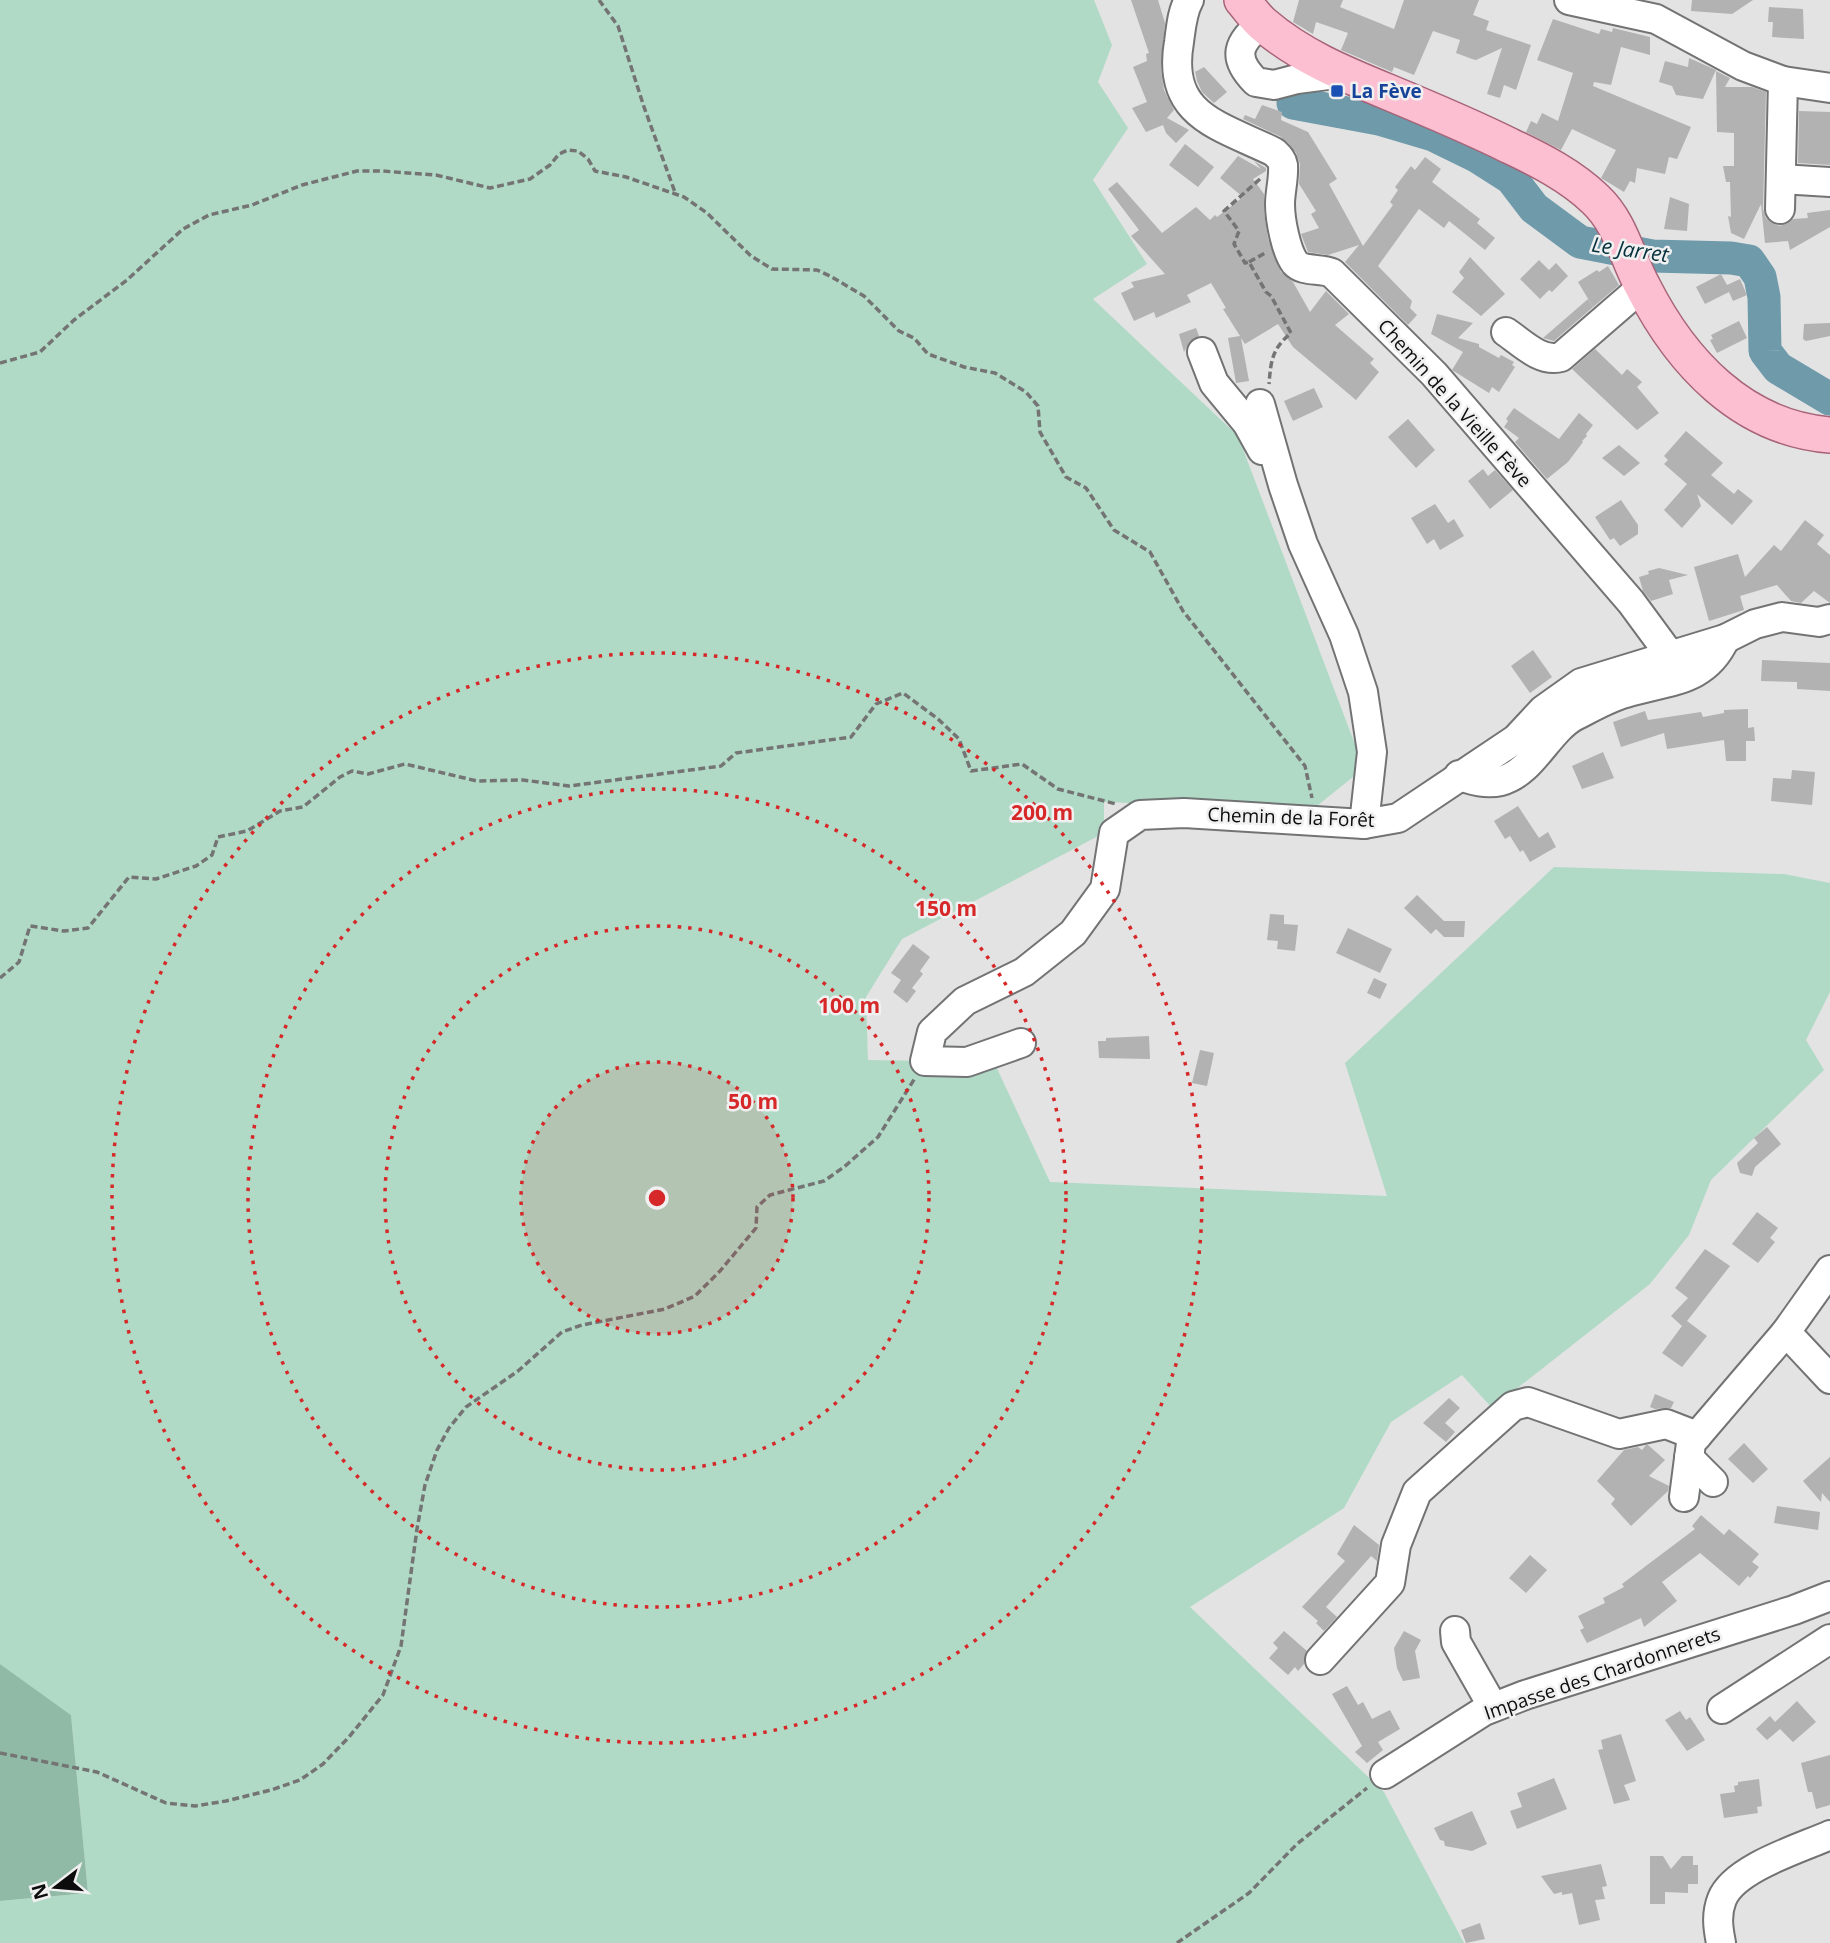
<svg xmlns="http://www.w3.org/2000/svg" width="1830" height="1943" viewBox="0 0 1830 1943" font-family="'Open Sans',sans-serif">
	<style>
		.green { fill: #b0dac6 }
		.forest { fill: #90baa6 }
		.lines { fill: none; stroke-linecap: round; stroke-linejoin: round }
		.river { stroke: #6e9aaa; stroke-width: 33 }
		.building { fill: #b2b2b3 }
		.minor-casing { stroke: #727374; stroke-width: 32 }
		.major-casing { stroke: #a76478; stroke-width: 38 }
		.path { stroke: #747474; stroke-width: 3.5; stroke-dasharray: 7 3.5; stroke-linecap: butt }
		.minor { stroke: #fff; stroke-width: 28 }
		.major { stroke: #fcbfd1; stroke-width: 35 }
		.ring { fill: none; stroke: #d62828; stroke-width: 3.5; stroke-dasharray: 3.5 7 }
		.transit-dot { fill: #1a4fb4; stroke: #f0f0f1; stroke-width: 2.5 }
		.labels { text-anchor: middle; stroke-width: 5; stroke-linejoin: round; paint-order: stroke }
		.transit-label { font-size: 19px; font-weight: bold; fill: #164399; stroke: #f0f0f1; text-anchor: start }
		.street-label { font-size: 19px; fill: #0c0c0c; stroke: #f0f0f1 }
		.water-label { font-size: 21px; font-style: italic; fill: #05313d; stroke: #f0f0f1 }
		.centre { fill: #d62828; stroke: #f0f0f1; stroke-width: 3.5 }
		.ring-label { font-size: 21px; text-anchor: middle; font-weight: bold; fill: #d62828; stroke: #f0f0f1; stroke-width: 5; stroke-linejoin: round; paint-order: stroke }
	</style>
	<rect width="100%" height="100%" fill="#e3e3e4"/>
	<path class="green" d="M0,0h1094l18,45 -14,37 30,46 -35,52 54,84 -54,35 145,137 126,332 -52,42 -208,-8v31l-202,106 -36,58 2,63 126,2 56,120 337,14 -42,-133 209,-196 230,7 46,9v109l-24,48 18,30 -113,110 -22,55 -39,49 -158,124 -30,-33 -71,47 -47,86 -154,99 194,185 80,151h-1464v-42l88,-8 -17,-178 -71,-51z"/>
	<path class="forest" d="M0,1664l71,51 17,178 -88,8z"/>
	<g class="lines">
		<path class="river" d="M1293,103l86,16 54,16 45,22 33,21 23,30 46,34 72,14 79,2 18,3 11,16 4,20 1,54 13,17 52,31"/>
	</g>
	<g class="building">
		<path d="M1131,0h27l7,23 -4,47 3,20 10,20 -7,8 22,12 -13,13 -10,-10 -3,-8 -17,7 -14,-24 15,-6 -14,-35 14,-6 -1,-7 3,-1z"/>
		<path d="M1299,0h44l-3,7 54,22 10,-29h75l-6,15 16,6 -3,9 45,15 -15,45 -12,-5 -4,13 -13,-4 15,-46 -26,12 -4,-1 -16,-6 4,-13 -27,-9 -19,44 -20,-8 -2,5 -51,-22 7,-17 -32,-11 -3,12 -20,-12z"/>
		<path d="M1692,0h61l-21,14 -41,-3z"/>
		<path d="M1769,7l34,2 1,30 -32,-2 1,-15h-5z"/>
		<path d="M1553,19l46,15 2,-5 11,3 1,-4 37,9v18l-29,-8 -10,38 -17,-3 -1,4 98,41 -14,32 -8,-2 -4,17 -28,-6 -2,15 -5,-2 -6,11 -23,-14 15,-28 -44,-21 -11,21 -35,-18 5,-11 6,3 5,-11 16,8 15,-48 -36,-13z"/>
		<path d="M1689,58l27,12 -13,29 -27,-4 -4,-9 -13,-4 6,-21 23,6z"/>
		<path d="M1194,66l1,6 9,-5 23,25 -13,11 -12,-11 -5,-11z"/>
		<path d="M1716,71l14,7 -5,9h27l14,5 -3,117 3,9 6,5 8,3 13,-7 15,-1 -1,-5 23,-3v17l-40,23 -2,-9 -23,2 -4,-39 -17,35 -13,-6 -3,-17 3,1 -1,-35h-4l-3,-16h11v-33l-17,-1z"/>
		<path d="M1262,105l20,7 -1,8 27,12 29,47 -8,5 34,62 30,-41 -3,-3 8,-12 -3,-3 16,-21 4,4 10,-13 16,12 -9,13 48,37 -3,4 18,15 -10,12 -36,-29 -5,7 -25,-19 -41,57 34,35 -2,7 7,7 -9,10 -63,-63 14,-17 -31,10 -20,-3 -7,-18 18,-6 -8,-14 5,-3 -17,-27 1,-20 -4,-11 -15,-16 -38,-18 2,-4 10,4z"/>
		<path d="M1799,111l31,1v53l-32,-2z"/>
		<path d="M1185,144l29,23 -16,20 -29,-22z"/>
		<path d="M1238,156l23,13 -7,-8 12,7v3l-13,8 11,15v18l4,26 13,34 12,10 17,30 16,-21 23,23 -14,11 39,34 -4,4 9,9 -23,28 -63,-53 -15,-23 -33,20 -4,-6 8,43 -13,2 -8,-45 12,-2 -17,-27 3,-1 -15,-25 -24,12 4,7 -35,16 -2,-6 -20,9 -13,-28 13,-6 -3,-5 34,-8 -34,-38 8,-6 -31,-41 9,-7 45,51 34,-26 14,13 5,-5 2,2 26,-20 -23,-19z"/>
		<path d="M1670,197l19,7 -2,27 -23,-2z"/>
		<path d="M1470,257l35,37 -24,22 -29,-24 12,-14 -5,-6z"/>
		<path d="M1539,260l10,10 7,-7 12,13 -16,16 -3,-2 -9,9 -20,-20z"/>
		<path d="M1608,266l11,19 -26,22 -15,-25 19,-12 2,2z"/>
		<path d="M1721,274l6,11 13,-6 7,16 -14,6 -4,-9 -24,12 -9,-17z"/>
		<path d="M1588,299l5,8 -39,34 -11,-3z"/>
		<path d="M1437,314l36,9 -15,15 21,6v3l20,11 2,-3 13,7 -2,3 3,2 -16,25 -7,-5 -3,6 -37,-23 11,-18 -32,-18z"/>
		<path d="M1739,321l8,17 -30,15 -7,-13 3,-1 -2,-4z"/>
		<path d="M1830,323v13l-24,5 -3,-2 1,-15z"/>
		<path d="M1196,328l3,8 -9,5 -6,11 -5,-18z"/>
		<path d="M1595,349l27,26 5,-6 15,13 -5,5 22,26 -22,17 -65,-61z"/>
		<path d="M1314,388l9,19 -30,14 -9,-20z"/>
		<path d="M1514,408l45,31 20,-26 14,12 -7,9 1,2 -5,5 1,1 -15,20 -21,17 -32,-37 4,-4 -15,-11 4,-6 -2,-2z"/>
		<path d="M1408,419l27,31 -19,18 -28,-31z"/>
		<path d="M1686,431l37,32 -12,12 23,19 4,-5 15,12 -21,24 -35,-31 4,12 -19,22 -18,-18 23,-26 -23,-20 4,-4 -4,-4z"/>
		<path d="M1619,445l21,18 -16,13 -22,-18z"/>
		<path d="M1483,469l5,7 7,-6 18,20 -23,19 -22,-28z"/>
		<path d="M1621,500l17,25v9l-18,12 -6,-8 -4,2 -15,-23z"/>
		<path d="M1435,504l13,19 6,-4 10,17 -24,14 -6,-11 -7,5 -16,-26z"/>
		<path d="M1805,520l19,15 -7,9 13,11v48l-16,-12 -13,12 -10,-2 -14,-16 -37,11 4,14 -35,11 -15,-54 44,-13 7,23 29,-32 7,6z"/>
		<path d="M1659,568l29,7 -19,5 4,14 -22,7 -8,-10 -4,-14 10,-3 -1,-3z"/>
		<path d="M1533,650l19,27 -22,16 -19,-27z"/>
		<path d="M1762,660l68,3v28l-33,-2v-7l-36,-1z"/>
		<path d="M1748,709v19l6,-1 1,14h-9v20h-20l-2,-21 -57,9 -3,-16 -43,14 -8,-25 32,-11 3,9 53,-8 2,5 21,-4v-3z"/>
		<path d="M1603,752l11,26 -32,11 -10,-23z"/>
		<path d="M1792,770l23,2 -3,33 -41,-4 2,-23 18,1z"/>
		<path d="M1518,806l21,32 9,-6 8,15 -26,15 -7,-12 -3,2 -10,-16 -5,3 -11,-18z"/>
		<path d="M1417,895l27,26h21l-1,16h-20l-8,-8 -5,5 -27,-26z"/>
		<path d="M1270,914l14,1v9l14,1 -3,26 -18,-2 1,-8 -11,-1z"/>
		<path d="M1348,928l44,21 -12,24 -44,-20z"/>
		<path d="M913,944l17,13 -10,14 3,3 -11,14 4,3 -9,12 -14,-11 8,-12 -10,-7z"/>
		<path d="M1374,978l13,6 -7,15 -13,-6z"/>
		<path d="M1149,1036l1,23 -51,-1 -1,-17h8v-3z"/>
		<path d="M1200,1050l14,3 -7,33 -15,-3z"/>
		<path d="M1767,1127l14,17 -26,23 -3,9 -12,-3 -3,-10 21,-20 -4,-5z"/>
		<path d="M1757,1212l21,16 -8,10 5,4 -17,21 -26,-19z"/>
		<path d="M1705,1249l25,17 -43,55 20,15 -25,31 -20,-14 20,-27 -11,-10 17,-18 -13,-10z"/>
		<path d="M1655,1394l19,8 -3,6 -16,1 -5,-2z"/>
		<path d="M1449,1398l11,10 -15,15 10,9 -9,10 -23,-19z"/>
		<path d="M1744,1443l24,26 -15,14 -25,-24z"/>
		<path d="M1646,1445h2l17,15 -16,16 20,10 -1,5 -37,35 -20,-22 4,-5 -18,-18 27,-31 14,-3 4,3z"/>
		<path d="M1830,1457v45l-8,-9 -1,9 -18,-21z"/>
		<path d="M1777,1506l43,6 -2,18 -44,-7z"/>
		<path d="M1701,1515l23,20 5,-6 30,25 -7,8 7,5 -9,11 -2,-2 -9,10 -39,-33 -38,29 15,19 -33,26 -3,-9 -54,25 -7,-13 4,-2 -6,-12 27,-13 -2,-5 21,-11 -2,-3 73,-55 -3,-3z"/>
		<path d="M1354,1525l25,20 -2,16 -6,-5 -45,51 11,10 -13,14 -8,-8 2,-2 -16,-14 43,-46 -8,-7z"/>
		<path d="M1530,1555l17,15 -21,23 -17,-15z"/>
		<path d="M1284,1631l23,20 -3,13 -6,7 -3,-4 -7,8 -19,-17 9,-10 -5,-5z"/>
		<path d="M1404,1631l17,9 -6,11 5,27 -17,3 -6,-13 -3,-20z"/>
		<path d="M1347,1686l11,19 5,-3 9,17 18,-9 10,19 -22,13 5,8 -16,13 -12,-11 7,-6 -30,-52z"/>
		<path d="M1797,1701l19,21 -23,20 -13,-13 -13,11 -11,-11 14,-13 5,6z"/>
		<path d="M1680,1711l6,9 4,-3 15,23 -18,11 -22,-31z"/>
		<path d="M1621,1734l15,47 -12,4 6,15 -16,4 -16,-54 5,-1 -2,-9z"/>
		<path d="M1830,1755v50l-14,4 -4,-17h-4l-7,-29z"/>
		<path d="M1554,1778l13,31 -50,20 -7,-18 12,-4 -5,-14z"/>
		<path d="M1759,1779l3,27 -5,1 1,6 -34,5 -4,-24 15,-2 -1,-6 4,-1v-3z"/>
		<path d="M1472,1811l15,33 -15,7 -27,-5 -1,-5 -4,-1 -6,-12z"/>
		<path d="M1650,1856h13l8,13 11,-13h11v9h5v19h-10v9l-23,-1v12h-15z"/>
		<path d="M1601,1864l6,22 -5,1 3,12 -10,1 5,20 -21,5 -7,-32 -10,2v-3l-8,2 -13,-18z"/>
		<path d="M1480,1923l5,16 -19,4 -5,-13z"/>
	</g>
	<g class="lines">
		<defs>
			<g id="minor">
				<path d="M1189,0c-7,12 -8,28 -10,42 -13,74 40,83 95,110 4,4 8,7 9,13 1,13 -3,27 -3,39 0,16 6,47 15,59 8,9 26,5 37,10l102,101 197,228 39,53"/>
				<path d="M1569,0l87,19 87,47 40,15 47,7"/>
				<path d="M1262,23c-24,20 -31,34 -6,59l18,3 23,-6 46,-6"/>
				<path d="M1781,179l49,3"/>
				<path d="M1780,209l3,-128"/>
				<path d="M1506,332c15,10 35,31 55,25l81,-70"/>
				<path d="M1202,352l12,31 33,40 15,27"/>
				<path d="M1260,404l23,81 20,59 41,91 19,57 9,60 -8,72"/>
				<path d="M1459,775c12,6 28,9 42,6 33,-9 47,-52 76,-66 16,-8 33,-18 49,-22 42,-13 79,-10 99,-54"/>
				<path d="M1021,1043l-54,19 -42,-1 7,-29 33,-31 59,-29 49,-39 32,-44 9,-56 26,-18 44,-2 180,11 34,-6 118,-79 27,-29 38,-27 144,-44 30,-15 27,-7 37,5 11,-3"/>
				<path d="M1786,1332l44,47"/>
				<path d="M1689,1458l24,24"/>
				<path d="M1684,1497l7,-54 95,-111 44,-62"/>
				<path d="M1455,1631l1,11 37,65"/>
				<path d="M1320,1660l70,-77 6,-38 21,-53 96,-86 15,-4 91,32 47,-10 31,12"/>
				<path d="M1722,1709l108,-70"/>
				<path d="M1385,1774l99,-63 41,-16 269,-85 36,-14"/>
				<path d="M1721,1943c-3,-15 -5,-29 1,-44 12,-31 79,-51 108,-64"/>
			</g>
			<path id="major" d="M1242,0c7,8 13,17 21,24 37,32 81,50 125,68 41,17 82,34 122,54 30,14 61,30 85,53 26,24 32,59 48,88 38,75 99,141 187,148"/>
		</defs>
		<use href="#minor" class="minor-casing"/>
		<use href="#major" class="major-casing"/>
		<g class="path">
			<path d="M599,0l19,26 26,81 32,88"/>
			<path d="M1260,179l-36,32 15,20 -5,13 11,19 4,-1 17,30 5,4 20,37c-19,16 -20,27 -22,51"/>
			<path d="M1249,262l16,-9"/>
			<path d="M0,363l40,-11 34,-32 53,-40 56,-51 26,-14 43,-10 50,-20 55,-14h25l54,4 54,13 40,-9 20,-14 9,-11 9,-4 10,1 10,8 7,12 31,6 58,20 23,16 44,43 21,13 45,1 13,6 34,20 35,35 15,7 14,16 36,13 31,6 31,19 12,14 2,26 26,45 20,11 28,42 36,22 33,59 122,155 7,32"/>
			<path d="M0,978l19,-16 11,-36 34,5 24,-3 41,-51 27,2 40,-13 16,-11 6,-18 29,-6 33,-20 23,-4 37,-30 12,-6 16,3 37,-10 72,17 46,-1 46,6 152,-20 15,-13 115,-16 25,-33 27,-11 35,26 21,20 12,32 51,-7 36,25 58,15"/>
			<path d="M0,1753l97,19 69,31 29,3 31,-5 45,-11 29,-10 23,-16 26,-27 34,-42 18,-49 16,-117 8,-44 12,-35 12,-22 17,-21 52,-36 44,-39 20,-7 83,-16 30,-13 25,-25 36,-43 1,-21 13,-12 54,-14 20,-14 34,-30 37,-59"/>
			<path d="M1177,1943l72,-50 48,-49 70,-56"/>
		</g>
		<use href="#minor" class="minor"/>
		<use href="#major" class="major"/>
	</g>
	<circle cx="657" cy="1198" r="136" fill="#d62828" fill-opacity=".12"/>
	<g class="ring">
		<circle cx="657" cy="1198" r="136"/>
		<circle cx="657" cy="1198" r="272"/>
		<circle cx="657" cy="1198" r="409"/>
		<circle cx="657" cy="1198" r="545"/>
	</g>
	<rect class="transit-dot" x="1330" y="84" width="14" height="14" rx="3.5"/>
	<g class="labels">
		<g class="transit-label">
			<text x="1351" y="98">La Fève</text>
		</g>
		<g class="street-label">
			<text transform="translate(1455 403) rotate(48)" y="7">Chemin de la Vieille Fève</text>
			<text transform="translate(1291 817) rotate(2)" y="7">Chemin de la Forêt</text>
			<text transform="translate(1602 1673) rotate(-19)" y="7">Impasse des Chardonnerets</text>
		</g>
		<g class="water-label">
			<text transform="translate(1630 250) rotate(8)" y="7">Le Jarret</text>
		</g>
	</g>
	<circle cx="657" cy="1198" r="10" class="centre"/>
	<g class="ring-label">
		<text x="1042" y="820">200 m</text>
		<text x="946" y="916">150 m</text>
		<text x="849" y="1013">100 m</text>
		<text x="753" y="1109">50 m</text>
	</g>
	<g transform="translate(56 1887) rotate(254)" stroke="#f0f0f1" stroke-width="5" paint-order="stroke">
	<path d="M0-5L12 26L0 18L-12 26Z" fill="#0c0c0c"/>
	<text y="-10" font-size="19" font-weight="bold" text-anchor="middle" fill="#0c0c0c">N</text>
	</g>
</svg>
